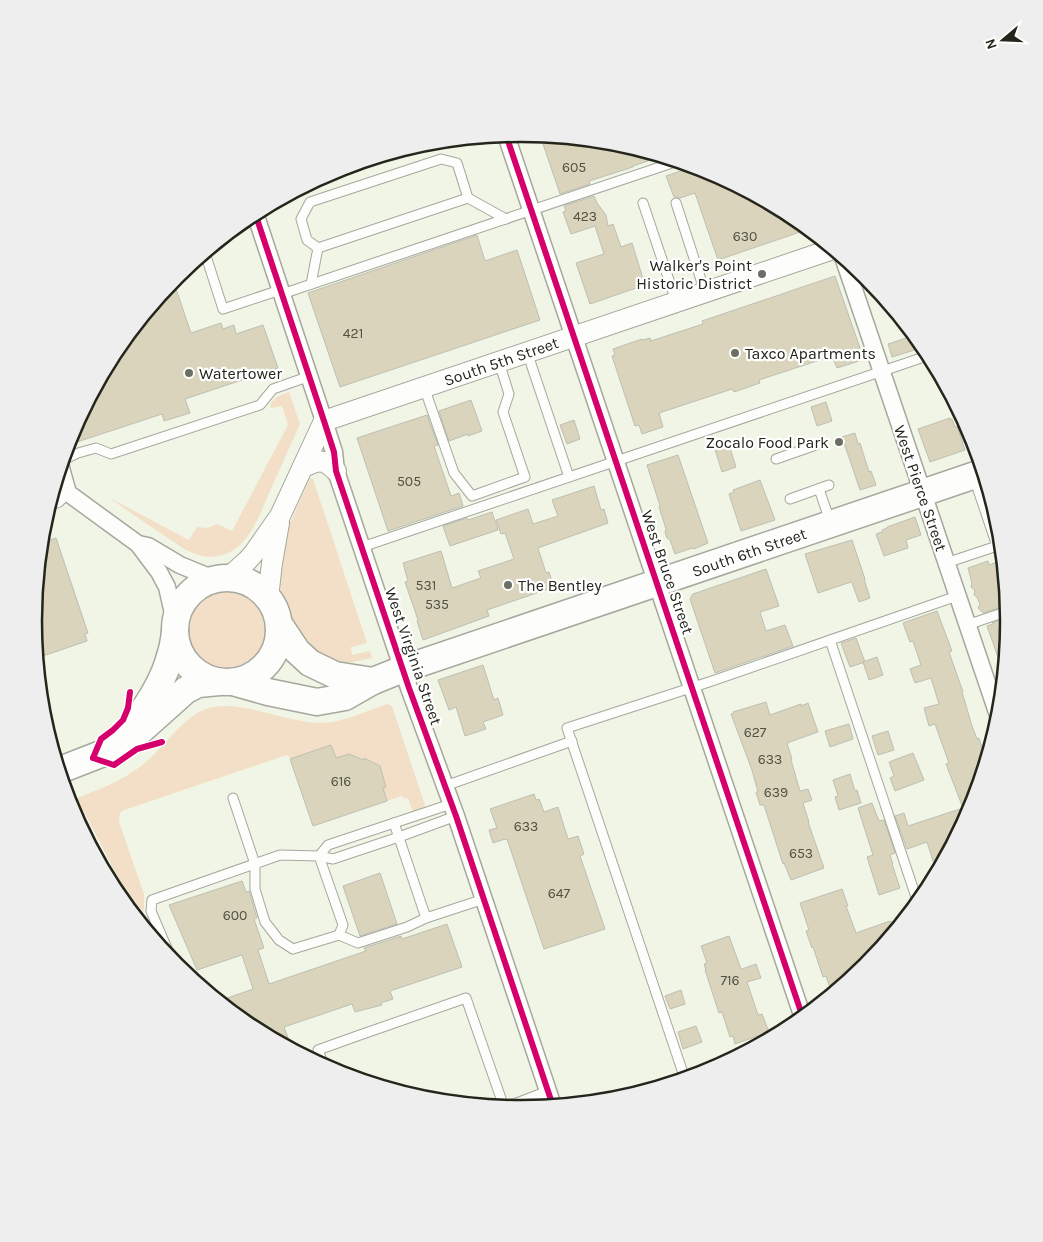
<svg xmlns="http://www.w3.org/2000/svg" width="1043" height="1242" viewBox="0 0 1043 1242" font-family="Karla,sans-serif">
	<style>
		.green { fill: #f3dfc7 }
		.building { fill: #d9d4bb; stroke: #bebfb3 }
		.lines { fill: none; stroke-linecap: round; stroke-linejoin: round }
		.service-casing { stroke: #a5a89d; stroke-width: 11 }
		.minor-casing { stroke: #a5a89d; stroke-width: 19 }
		.tertiary-casing { stroke: #a5a89d; stroke-width: 22 }
		.primary-casing { stroke: #a5a89d; stroke-width: 29 }
		.service { stroke: #fdfefb; stroke-width: 9 }
		.minor { stroke: #fdfefb; stroke-width: 16 }
		.tertiary { stroke: #fdfefb; stroke-width: 20 }
		.primary { stroke: #fdfefb; stroke-width: 26 }
		.rail-casing { stroke: #c9cac6; stroke-width: 5.5 }
		.rail { stroke: #fff; stroke-width: 4; stroke-dasharray: 11; stroke-linecap: butt }
		.cycleway-casing { stroke: #fff; stroke-width: 9 }
		.cycleway { stroke: #d6006c; stroke-width: 6 }
		.poi-dot { fill: #6b6e63; stroke: #fff; stroke-width: 2 }
		.labels { text-anchor: middle; stroke-width: 4.5; stroke-linejoin: round; paint-order: stroke }
		.number-label { font-size: 14px; fill: #515244 }
		.poi-label { font-size: 16px; fill: #24261c; stroke: #fff; text-anchor: start }
		.street-label { font-size: 16px; fill: #24261c; stroke: #fff }
		.rim { fill: none; stroke: #24261c; stroke-width: 2.5 }
	</style>
	<rect width="100%" height="100%" fill="#f0f5e6"/>
	<g class="green">
		<path d="M289,392l11,32c-10,22 -20,45 -30,67 -8,18 -15,39 -29,53 -10,10 -25,15 -39,12 -13,-3 -26,-12 -37,-20 -19,-12 -38,-26 -57,-39l81,43 8,-13 11,1 9,-4 15,7 56,-106 -6,-19 -10,2 -2,-1c2,-10 11,-12 19,-15z"/>
		<path d="M310,478l3,1 54,164 -16,4 1,8 18,-4 2,7c-11,2 -26,7 -38,4 -29,-8 -55,-57 -55,-86 0,-10 3,-32 6,-42 1,-6 5,-12 8,-17 5,-13 11,-26 17,-39z"/>
		<circle cx="227" cy="630" r="38"/>
		<path d="M387,704l5,2 34,102 -13,4 -5,-14 -3,1 -3,-3 -15,5 -4,-13 3,-2 -6,-20 -16,-8 -1,2 -14,-6 -13,4 -5,-13 -40,14 -4,-4 -163,55 -4,3 -1,9 25,72v17l-15,-12 -52,-101c23,-9 45,-17 64,-32 21,-15 42,-50 65,-57 32,-11 78,13 112,14 24,0 47,-11 69,-19z"/>
	</g>
	<g class="building">
		<path d="M540,135l77,8 28,8 3,10 -15,5v1l-44,14 1,3 -30,10z"/>
		<path d="M685,163l23,7 85,46 16,13 -91,31 -23,-67 -15,5 -3,-1h-3l-8,-21 20,-7z"/>
		<path d="M594,196l3,7 9,12 2,11 5,-2 8,23 11,-4 13,42 -55,19 -14,-41 28,-9 -9,-28 -24,8 -8,-22 3,-1 -2,-5z"/>
		<path d="M477,235l8,26 32,-11 23,70 -200,67 -32,-94z"/>
		<path d="M835,276l25,72 -5,2 4,11 -22,7 -5,-12 -73,24 1,3 -26,9 -2,-3 -73,24 4,14 -21,7 -3,-9 -4,1 -23,-70 3,-1 -2,-6 29,-10 1,1 7,-2 1,3 52,-17 -1,-3z"/>
		<path d="M173,280l18,53 30,-10 2,6 11,-4 2,9 27,-9 15,43 -93,31 5,14 -26,8 -2,-7 -85,28 -4,-12 43,-80z"/>
		<path d="M915,335l9,12 -32,10 -4,-13z"/>
		<path d="M471,400l11,31 -14,5v-2l-19,7 -10,-30z"/>
		<path d="M826,402l6,19 -15,5 -6,-19z"/>
		<path d="M427,415l11,30 -4,1 17,50 8,-3 4,13 -75,25 -31,-93z"/>
		<path d="M950,418v2l2,-1 3,8 2,-1 8,24 -35,12 -12,-33z"/>
		<path d="M574,420l6,19 -13,5 -7,-19z"/>
		<path d="M855,433l3,11 2,-1 9,29 2,-1 5,14 -16,5 -18,-53z"/>
		<path d="M727,439l9,28 -14,5 -9,-29z"/>
		<path d="M678,455l30,88 -14,6 -2,-1 -17,6 -5,-14 -3,-2 -2,-6 1,-3 -7,-22 1,-1 -13,-41z"/>
		<path d="M760,480l15,40 -34,11 -12,-37 5,-2 -1,-2z"/>
		<path d="M594,486l7,24 3,-1 4,14 -70,25 8,25 3,-1 5,15 -67,23 2,6 -66,24 -6,-19 1,-1 -13,-38 3,-1 -5,-18 38,-12 11,37 29,-10 -3,-7 36,-12 -9,-26 -4,1 -5,-14 32,-11 5,15 25,-8 -6,-16z"/>
		<path d="M492,512l6,18 -48,16 -7,-20 24,-8 1,2z"/>
		<path d="M915,517l6,18 -15,5 2,8 -24,8 -8,-22 6,-2v-2l5,-2v-1z"/>
		<path d="M56,538l32,95 -3,1 2,7 -50,17 -3,-37 7,-78z"/>
		<path d="M852,540l13,39h-1l6,19 -11,4 -7,-19 -1,-1 -33,11 -13,-39z"/>
		<path d="M988,561l1,4 8,-3 9,27 2,16 -25,8 -5,-5 2,-4 -3,-7 -3,-2 1,-5 -4,-3 1,-4 -4,-15z"/>
		<path d="M766,569l13,37 -19,6 6,19 19,-6 8,21 -78,27 -25,-74 3,-5z"/>
		<path d="M937,611l15,40 -3,1 14,40h-1l10,34 5,13 2,-1 7,23 -14,47 -28,53 -10,3 -7,-22 -20,7 -12,-33 9,-3 4,13 55,-18 -17,-44 3,-1 -14,-39 -6,2 -5,-18 15,-4 -8,-26 -16,5 -5,-14 11,-4 -8,-24 -3,1 -7,-19z"/>
		<path d="M1009,617v4l-5,53 -17,-48 6,-2 -1,-1z"/>
		<path d="M856,638l9,24 -15,5 -9,-24z"/>
		<path d="M877,657l6,18 -14,5 -6,-18z"/>
		<path d="M483,665l11,35 4,-2 5,17 -20,7 3,7 -21,7 -9,-29 -7,3 -11,-30z"/>
		<path d="M766,702l4,13 31,-11v2l7,-3 10,29 -31,11 5,16 -1,1 9,31 8,-2 4,11 -9,3 6,19h-1l16,46 -33,12 -7,-17 -1,1 -19,-59h-4l-4,-13h2l-6,-22 -21,-56 3,-1 -1,-1z"/>
		<path d="M849,724l4,15 -23,8 -5,-16z"/>
		<path d="M888,731l6,19 -16,5 -6,-19z"/>
		<path d="M331,745l5,13 13,-4 14,6 1,-2 16,8 6,21 -3,1 4,13 -74,25 -23,-67z"/>
		<path d="M913,753l11,27 -29,11 -5,-13 4,-2 -5,-14z"/>
		<path d="M850,774l5,17 2,-1 4,13 -22,7 -4,-13 3,-1 -5,-16z"/>
		<path d="M534,794l2,6 3,-1 5,13 14,-5 10,32 10,-3 6,18 -4,2 25,73 -61,20 -37,-110 -1,1 -1,-1 -12,4 -4,-13 8,-2 -7,-19z"/>
		<path d="M872,803l7,18 5,-1 11,33 -5,2 3,9h-1l8,24 -21,7 -12,-38 6,-2 -15,-47z"/>
		<path d="M380,873l17,51 -37,12 -17,-50z"/>
		<path d="M242,881l4,11 3,-1 8,27 -3,1 10,29 -6,2 11,34 97,-33 -2,-3 37,-12 1,3 45,-15 15,43 -72,24 3,8 -12,4 1,2 -27,7 -3,-8 -68,23 8,22 -42,-23 -31,-25 34,-12 -11,-34 -45,15 -28,-65z"/>
		<path d="M842,889l6,17h-2l10,27 34,-12 1,1 16,-5 -41,49 -34,28 -6,-18 -3,1 -10,-30 -1,1 -6,-17 3,-1 -9,-27z"/>
		<path d="M729,936l12,33h1l14,-5 5,14 -14,4 11,33 4,-1 7,18 -34,12 -2,-8 -3,1 -8,-25 -3,1 -14,-43h1l-2,-6 3,-1 -6,-17z"/>
		<path d="M681,990l4,14 -15,5 -5,-13z"/>
		<path d="M696,1026l6,16 -19,7 -5,-17z"/>
	</g>
	<g class="lines">
		<defs>
			<g id="service">
				<path d="M468,198l-150,50 -11,-8 -6,-21 9,-17 131,-43 16,4 11,35 38,21"/>
				<path d="M643,203l33,98"/>
				<path d="M676,203l29,89"/>
				<path d="M205,253l18,56 57,-19"/>
				<path d="M311,284l7,-36"/>
				<path d="M282,294l396,-133"/>
				<path d="M527,352l42,125"/>
				<path d="M424,387l30,86 18,23 53,-19 -22,-65 6,-18 -10,-32"/>
				<path d="M776,459l40,-14"/>
				<path d="M63,460l15,-7 18,-5 15,6 149,-49 13,-16 37,-13"/>
				<path d="M819,489l11,32"/>
				<path d="M790,499l39,-14"/>
				<path d="M49,506l10,-4 9,-9"/>
				<path d="M362,547l568,-192"/>
				<path d="M946,563l51,-17 -23,-68"/>
				<path d="M967,625l41,-14"/>
				<path d="M830,640l88,263"/>
				<path d="M445,786l127,-45"/>
				<path d="M233,798l22,66v25l10,33 14,18 14,9 46,-14 19,8 49,-16 19,-9 58,-19"/>
				<path d="M394,823l32,95"/>
				<path d="M319,856l9,-11 123,-41"/>
				<path d="M319,856l24,69 -4,10"/>
				<path d="M172,960l-21,-49 1,-11 128,-45 39,1 14,3 66,-22 57,-21"/>
				<path d="M324,1066l-6,-16 39,-14 109,-38 38,109"/>
				<path d="M685,1079l-118,-351 145,-47 245,-85"/>
				<path d="M506,1107l42,-16"/>
			</g>
			<g id="minor">
				<path d="M506,135l297,883"/>
				<path d="M255,213l69,208 10,31 2,19 73,217 47,128 97,290"/>
				<path d="M843,257l156,461"/>
				<path d="M61,468l7,25 70,51 21,28 8,15 8,35"/>
				<path d="M138,544l10,2 32,19 34,14"/>
			</g>
			<g id="tertiary">
				<path d="M303,467c16,-7 20,-9 33,4"/>
				<path d="M228,578l19,-17 7,-8 26,-37 44,-95 509,-172"/>
				<path d="M268,598l4,-35 7,-40"/>
			</g>
			<g id="primary">
				<circle cx="227" cy="630" r="52"/>
				<path d="M279,624l18,27 13,12 25,12 38,6"/>
				<path d="M233,682l35,10 49,10 28,-5 28,-16 30,-12 581,-197"/>
				<path d="M135,722c15,-20 29,-42 35,-66 3,-8 4,-16 5,-24"/>
				<path d="M60,770l41,-16 38,-22 47,-42 12,-6 21,-2"/>
			</g>
		</defs>
		<use href="#service" class="service-casing"/>
		<use href="#minor" class="minor-casing"/>
		<use href="#tertiary" class="tertiary-casing"/>
		<use href="#primary" class="primary-casing"/>
		<use href="#service" class="service"/>
		<use href="#minor" class="minor"/>
		<use href="#tertiary" class="tertiary"/>
		<use href="#primary" class="primary"/>
		<defs>
			<path id="rail" d="M65,787l48,100"/>
		</defs>
		<use href="#rail" class="rail-casing"/>
		<use href="#rail" class="rail"/>
		<defs>
			<g id="cycleway">
				<path d="M506,135l297,883"/>
				<path d="M255,213l69,208 10,31 2,19 73,217 47,128 97,290"/>
				<path d="M93,758l8,-19 12,-9 10,-10 5,-12 2,-16"/>
				<path d="M93,758l21,7 23,-16 25,-7"/>
			</g>
		</defs>
		<use href="#cycleway" class="cycleway-casing"/>
		<use href="#cycleway" class="cycleway"/>
	</g>
	<g class="poi-dot">
		<circle cx="762" cy="274" r="5"/>
		<circle cx="735" cy="353" r="5"/>
		<circle cx="189" cy="373" r="5"/>
		<circle cx="839" cy="442" r="5"/>
		<circle cx="508" cy="585" r="5"/>
	</g>
	<g class="labels">
		<g class="number-label">
			<text x="574" y="172">605</text>
			<text x="585" y="221">423</text>
			<text x="745" y="241">630</text>
			<text x="353" y="338">421</text>
			<text x="409" y="486">505</text>
			<text x="426" y="590">531</text>
			<text x="437" y="609">535</text>
			<text x="755" y="737">627</text>
			<text x="770" y="764">633</text>
			<text x="341" y="786">616</text>
			<text x="776" y="797">639</text>
			<text x="526" y="831">633</text>
			<text x="801" y="858">653</text>
			<text x="559" y="898">647</text>
			<text x="235" y="920">600</text>
			<text x="730" y="985">716</text>
		</g>
		<g class="poi-label">
			<text x="752" y="271" text-anchor="end">Walker's Point<tspan x="752" dy="18">Historic District</tspan></text>
			<text x="745" y="359">Taxco Apartments</text>
			<text x="199" y="379">Watertower</text>
			<text x="829" y="448" text-anchor="end">Zocalo Food Park</text>
			<text x="518" y="591">The Bentley</text>
		</g>
		<g class="street-label">
			<text transform="translate(501 361) rotate(-19)" y="6">South 5th Street</text>
			<text transform="translate(921 488) rotate(71)" y="6">West Pierce Street</text>
			<text transform="translate(749 552) rotate(-19)" y="6">South 6th Street</text>
			<text transform="translate(668 572) rotate(71)" y="6">West Bruce Street</text>
			<text transform="translate(414 656) rotate(71)" y="6">West Virginia Street</text>
		</g>
	</g>
	<path d="M0 0H1043V1242H0ZM42 621a479 479 0 1 1 958 0a479 479 0 1 1-958 0Z" fill="#edeeed" fill-rule="evenodd"/>
	<path class="rim" d="M42 621a479 479 0 1 1 958 0a479 479 0 1 1-958 0Z"/>
	<g transform="translate(1003 40) rotate(251)" stroke="#ffffff" stroke-width="4" paint-order="stroke">
	<path d="M0-4L9 19L0 12L-9 19Z" fill="#24261c"/>
	<text y="-8" font-size="14" font-weight="bold" text-anchor="middle" fill="#24261c">N</text>
	</g>
</svg>
